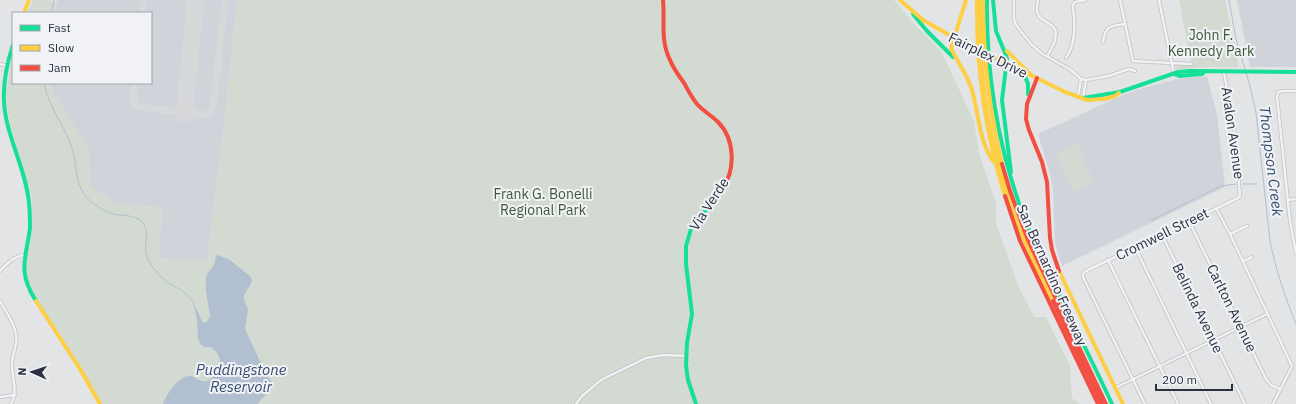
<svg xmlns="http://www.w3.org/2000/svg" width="1296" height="404" viewBox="0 0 1296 404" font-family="'IBM Plex Sans',sans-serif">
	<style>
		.built { fill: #d0d3d9 }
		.green { fill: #d2dad2 }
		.water { fill: #b2bfd0 }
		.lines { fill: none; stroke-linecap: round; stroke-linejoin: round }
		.stream { stroke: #b2bfd0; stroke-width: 1 }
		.taxiway { stroke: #d6d8da; stroke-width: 7 }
		.runway { stroke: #d6d8da; stroke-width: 17 }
		.street-casing { stroke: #c0c2c4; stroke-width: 4 }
		.street { stroke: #f1f2f4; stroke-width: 2.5 }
		.fast { stroke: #16e098; stroke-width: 4 }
		.slow { stroke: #ffcf43; stroke-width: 4 }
		.jam { stroke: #f24e42; stroke-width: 4 }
		.fast-bridge { stroke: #16e098; stroke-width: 4 }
		.labels { text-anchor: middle; stroke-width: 4; stroke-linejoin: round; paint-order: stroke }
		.park-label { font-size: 14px; fill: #3c5938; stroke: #f0f2f6 }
		.street-label { font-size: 14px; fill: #2a303f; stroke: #f0f2f6 }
		.water-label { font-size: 15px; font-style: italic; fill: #374d70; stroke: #f0f2f6 }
	</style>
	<rect width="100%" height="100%" fill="#e2e4e6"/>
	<g class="built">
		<path d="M57,0h180l-14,136 -16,125 -48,-3 3,-50 -47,-5 -25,-18 -2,-38 -35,-54 -2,-10h100v-70h-96z"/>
		<path d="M1237,0h59v67h-46z"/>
		<path d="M1207,76l10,39 8,72 -163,79 -7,-24 -2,-54 -3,-14 -12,-40 85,-39 20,-7 34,-9z"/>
	</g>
	<g class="green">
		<path d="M33,0h16l8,3 -2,10h-27z"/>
		<path d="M237,0h657l21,25 26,26 33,70 5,33 17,49v21l23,64 15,29h12l24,49 2,32 8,6h-978l-30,-49 -41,-64c-13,-29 2,-47 1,-75 0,-7 0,-15 -1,-21 -7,-33 -23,-64 -25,-98 0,-13 3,-27 7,-39v25h38l2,10 35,54 2,38 25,18 47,5 -2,50 47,3 16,-125z"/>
		<path d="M1179,0h46l14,67h-32l-30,3 -3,-8 16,1 1,-1z"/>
		<path d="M1077,143l17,40 -21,9 -17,-39z"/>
	</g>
	<path class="water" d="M218,255l12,5 21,17 1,4 -8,15v4l4,9 -3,20 21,45 6,8c-1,13 -9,12 -14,22h-95c3,-9 16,-29 27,-28 5,0 8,4 12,5 11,3 17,-13 18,-22l-3,-6 -6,-6h-6l-4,-2 -3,-6 -1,-20 -4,-17 10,21 4,-1 3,-6 -4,-26v-11l1,-5 7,-9 2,-9z"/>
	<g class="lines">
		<g class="stream">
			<path d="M1229,0l7,39 9,30"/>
			<path d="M52,13l2,-13"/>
			<path d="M1246,72l5,18 5,23 14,128c6,29 15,56 26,83"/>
			<path d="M44,83c4,23 19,40 27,62 5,13 4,29 9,41 3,8 9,15 16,19 4,3 10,7 16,9 10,2 24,0 31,9 7,9 1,20 3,30 1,8 9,17 14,23 10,11 26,13 33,26"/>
			<path d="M1243,184h14"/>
			<path d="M1152,220l69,-34 15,-2"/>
		</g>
		<g class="taxiway">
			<path d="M142,13l2,-13"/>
			<path d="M135,83c-1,9 -5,19 4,24l66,8 5,-2 3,-5 12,-108"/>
		</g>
		<path class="runway" d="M184,114l12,-114"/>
		<defs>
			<g id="street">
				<path d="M1014,0v19l2,6 15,19 10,9 30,17 10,9 5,1 23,-4 20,-7 6,2"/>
				<path d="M1038,0c-5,25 10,16 18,31l-1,10 -8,16"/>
				<path d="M1120,0l13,61 58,3"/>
				<path d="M1159,0l15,74"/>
				<path d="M1103,42c2,-16 7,-16 22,-18"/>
				<path d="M1066,58c8,-11 9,-27 8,-41 0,-4 -2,-8 -1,-12l2,-3 11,-2"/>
				<path d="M0,64l7,2"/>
				<path d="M1296,91h-13l-5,1 -1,5 13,124 6,32"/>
				<path d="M1078,96l3,-17"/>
				<path d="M1083,98l3,-18"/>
				<path d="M1288,200l8,-1"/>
				<path d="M1216,208l14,26 62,132 -19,38"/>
				<path d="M1189,221l77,158 5,6 9,4"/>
				<path d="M1230,234l17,-8"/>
				<path d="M1162,235l83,169"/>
				<path d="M1135,247l76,157"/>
				<path d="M1108,260l70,144"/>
				<path d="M1243,261l9,-4"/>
				<path d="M0,271c6,-7 14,-15 24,-16"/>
				<path d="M0,301c6,11 14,21 16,33 2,10 -3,18 -4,28 -1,15 7,28 -1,42"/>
				<path d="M1115,388l152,-74"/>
				<path d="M0,397l15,-2"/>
				<path d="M576,404l6,-8 19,-16 45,-22 17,-3 23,1"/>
				<path d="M1145,404l-62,-127v-3l1,-2 154,-74 2,-3 -6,-67 -10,-56"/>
			</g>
		</defs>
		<use href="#street" class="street-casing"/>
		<use href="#street" class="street"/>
		<g class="fast">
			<path d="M987,0c-1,76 11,149 38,220 10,26 22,50 34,75 18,36 36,72 53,109"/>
			<path d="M993,0l3,31 9,22 2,6 -5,41 9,72"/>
			<path d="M913,14l14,17 26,26"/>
			<path d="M13,45c-6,18 -10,38 -9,57 2,35 22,66 25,101 1,8 1,16 1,25 -4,30 -13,44 6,73"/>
			<path d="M1023,71l5,13v10"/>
			<path d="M1174,74l5,2 23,-2 3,-3"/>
			<path d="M1083,98l37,-6 58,-20 12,-1 106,1"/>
			<path d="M696,404l-8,-24 -2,-15 1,-22 5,-29 -6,-50v-18l5,-17 31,-40"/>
		</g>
		<g class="slow">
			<path d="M900,0l23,20 44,25"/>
			<path d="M966,0l-15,48c6,13 15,25 20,39 8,25 7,52 22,74"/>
			<path d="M977,0c-1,67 8,132 28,196"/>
			<path d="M980,0c-2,70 8,140 31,206 11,33 27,64 42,95"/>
			<path d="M983,0c0,56 6,110 19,164"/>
			<path d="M24,13l5,-13"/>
			<path d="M1007,51l24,24"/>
			<path d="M994,57l71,35 22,8 17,-1 11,-3 4,-3"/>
			<path d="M1059,271l64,133"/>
			<path d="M36,301l44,68 20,35"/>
		</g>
		<g class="jam">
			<path d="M663,0c2,21 -3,40 7,60 3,8 9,16 14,23 4,7 8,15 13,21 6,7 14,11 21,18 17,17 18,48 4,67"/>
			<path d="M1037,78l-10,26 -1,15 3,11 13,32 5,20 3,56 2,12 7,21"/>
			<path d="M1002,164l8,27 18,49 78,164"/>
			<path d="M1005,196l15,45 78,163"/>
			<path d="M1053,301l49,103"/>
		</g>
		<path class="fast-bridge" d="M967,45l27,12"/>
	</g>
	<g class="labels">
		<g class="park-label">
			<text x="1211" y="40">John F.<tspan x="1211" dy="16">Kennedy Park</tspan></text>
			<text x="543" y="199">Frank G. Bonelli<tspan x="543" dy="16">Regional Park</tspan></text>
		</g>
		<g class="street-label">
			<text transform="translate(988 55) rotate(26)" y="5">Fairplex Drive</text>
			<text transform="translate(1233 133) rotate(82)" y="5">Avalon Avenue</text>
			<text transform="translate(709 204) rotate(-57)" y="5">Via Verde</text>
			<text transform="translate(1162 234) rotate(-26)" y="5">Cromwell Street</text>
			<text transform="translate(1052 275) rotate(66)" y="5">San Bernardino Freeway</text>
			<text transform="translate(1198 308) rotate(64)" y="5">Belinda Avenue</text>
			<text transform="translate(1232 308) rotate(64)" y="5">Carlton Avenue</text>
		</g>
		<g class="water-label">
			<text transform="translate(1271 161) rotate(83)" y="5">Thompson Creek</text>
			<text x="241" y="375">Puddingstone<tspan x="241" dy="17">Reservoir</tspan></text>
		</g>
	</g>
	<rect x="12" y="12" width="140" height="72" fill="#f0f2f6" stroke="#a1a4ad"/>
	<rect x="20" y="25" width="20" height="6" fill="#16e098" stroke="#a1a4ad"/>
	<text x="48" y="32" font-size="12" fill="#2a303f">Fast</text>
	<rect x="20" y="45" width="20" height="6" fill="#ffcf43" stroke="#a1a4ad"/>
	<text x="48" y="52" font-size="12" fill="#2a303f">Slow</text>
	<rect x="20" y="65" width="20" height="6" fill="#f24e42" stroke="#a1a4ad"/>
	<text x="48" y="72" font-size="12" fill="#2a303f">Jam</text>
	<g transform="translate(32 372) rotate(273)" stroke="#f0f2f6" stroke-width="3" paint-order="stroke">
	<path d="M0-3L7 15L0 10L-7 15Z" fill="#2a303f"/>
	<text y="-6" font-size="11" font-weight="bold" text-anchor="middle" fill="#2a303f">N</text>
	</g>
	<path d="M1156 384v6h76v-6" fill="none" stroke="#2a303f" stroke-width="2"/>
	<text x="1162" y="384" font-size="12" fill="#2a303f" stroke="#f0f2f6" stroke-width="3" paint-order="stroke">200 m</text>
</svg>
